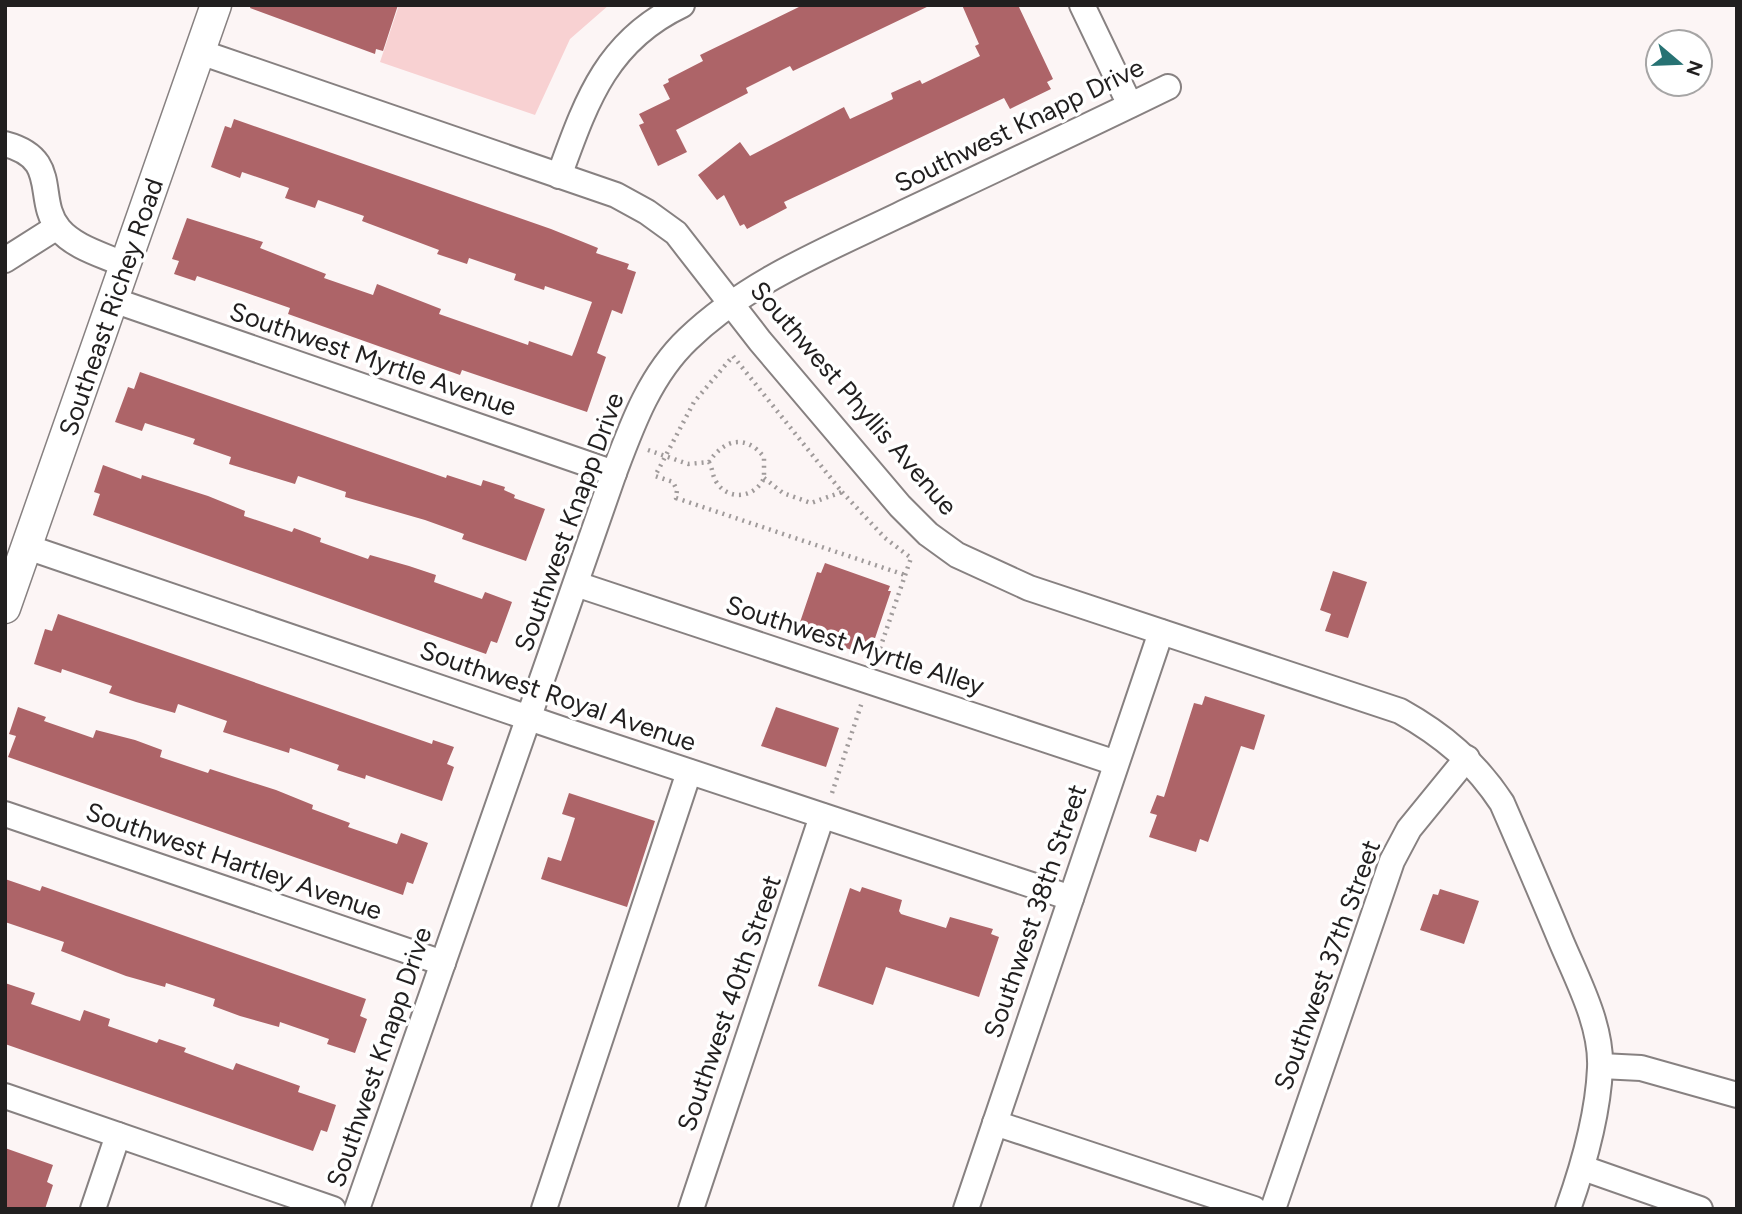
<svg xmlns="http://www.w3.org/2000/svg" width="1742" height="1214" viewBox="0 0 1742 1214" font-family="Figtree,sans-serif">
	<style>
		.green { fill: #f8d1d2 }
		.building { fill: #ad6468 }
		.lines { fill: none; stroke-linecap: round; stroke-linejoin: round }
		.minor-casing { stroke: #878181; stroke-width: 28 }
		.major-casing { stroke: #878181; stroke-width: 33 }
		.path { stroke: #a09b9b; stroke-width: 4.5; stroke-dasharray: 2 5; stroke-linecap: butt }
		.minor { stroke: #fff; stroke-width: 24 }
		.major { stroke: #fff; stroke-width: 30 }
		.labels { text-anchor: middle; stroke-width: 7; stroke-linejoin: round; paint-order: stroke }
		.street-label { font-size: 26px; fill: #211f1f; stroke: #fff }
	</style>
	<rect width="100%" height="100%" fill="#fcf5f5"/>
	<path class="green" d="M399,5h210l-39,34 -35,76 -155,-53z"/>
	<g class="building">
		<path d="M251,5h147l-15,46 -7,-2 -1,5 -125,-46z"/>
		<path d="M803,5h128l-138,66 -3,-5 -44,22 2,5 -72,37 11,22 -29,14 -19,-41 5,-2 -5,-9 31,-15 -7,-14 6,-3 -1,-3 35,-18 -3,-6z"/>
		<path d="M962,5h56l35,74 -6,3 4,7 -41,20 -6,-11 -220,104 3,6 -40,21 -3,-5 -4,2 -16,-31 -7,5 -19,-25 42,-33 10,14 94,-49 6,12 43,-20 -2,-6 29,-13 2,4 58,-28 -5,-10 4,-2z"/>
		<path d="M234,119l317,110 47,19 -2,5 33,11 -2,5 9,3 -14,42 -10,-4 -15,43 9,4 -19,55 -125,-42 -2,5 -172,-61 2,-6 -46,-16 -47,-16 -2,5 -21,-7 5,-13 -7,-2 15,-41 76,24 -3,6 66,26 -2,4 49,17 4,-11 64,25 -2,5 89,31 1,-4 43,15 4,-10 16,-44 -47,-16 -1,4 -30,-10 2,-6 -47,-16 -2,6 -30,-10 2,-4 -77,-29 2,-5 -46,-16 -3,8 -30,-10 4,-10 -47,-16 -2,6 -29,-11 14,-41 6,2z"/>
		<path d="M140,372l306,106 1,-3 34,11 2,-6 22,7 -1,3 11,5 -1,3 31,11 -19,52 -64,-22 2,-5 -39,-14 -80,-23 1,-5 -48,-16 -3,8 -66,-20 2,-7 -38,-13 2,-5 -50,-16 -3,8 -27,-9 13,-35 6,2z"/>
		<path d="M103,465l38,14 1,-4 66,21 37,15 -1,5 48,16 2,-4 27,10 -1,4 48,17 2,-4 39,11 27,9 -2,7 48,17 3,-7 27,10 -15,41 -6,-2 -5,13 -393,-139 7,-21 -6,-2z"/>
		<path d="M825,563l65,23 -2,5h3l-22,65 -72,-25 20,-59 4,1z"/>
		<path d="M1333,571l34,11 -19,56 -23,-7 6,-17 -11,-4z"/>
		<path d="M58,614l374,130 1,-4 21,7 -7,17 7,3 -12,34 -76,-26 -1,4 -28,-9 2,-5 -49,-17 -1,5 -66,-21 4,-11 -49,-17 -3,9 -39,-11 -27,-9 3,-7 -50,-17 -1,4 -27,-9 11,-35 7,2z"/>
		<path d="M1205,696l60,19 -11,35 -13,-4 -33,96 -8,-3 -4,13 -47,-15 8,-22 -7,-2 7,-18 7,2 30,-94 8,2z"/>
		<path d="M18,707l28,10 -2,4 49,17 3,-8 39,10 27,10 -2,7 48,16 2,-4 66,21 37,15 -1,4 38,14 -2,4 49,17 4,-11 27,10 -15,41 -6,-2 -4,13 -395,-138 8,-21 -7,-2z"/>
		<path d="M776,707l63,21 -13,39 -65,-21z"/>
		<path d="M569,793l86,28 -28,86 -86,-28 7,-22 13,4 8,-24 6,-19 -13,-4z"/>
		<path d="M5,879l35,12 2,-5 324,113 -6,17 7,3 -12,34 -28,-9 2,-5 -49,-17 -1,5 -39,-11 -27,-10 2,-7 -49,-16 -1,4 -39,-11 -65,-25 3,-9 -59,-20z"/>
		<path d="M862,887l40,13 -3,11 2,3 45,14 4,-11 43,12 -2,5 8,3 -20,60 -93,-30 -13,38 -55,-19 32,-98 10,4z"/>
		<path d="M1440,889l39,12 -15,43 -44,-14 13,-36 5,1z"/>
		<path d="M5,983l30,10 -4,11 49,17 4,-11 26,9 -2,7 49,17 2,-4 27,9 -2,4 49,18 3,-7 64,23 -2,6 38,13 -9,27 -6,-2 -8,21 -308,-107z"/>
		<path d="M5,1148l48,17 -6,17 6,3 -8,24h-40z"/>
	</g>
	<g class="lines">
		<defs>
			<g id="minor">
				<path d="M1082,5l48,100"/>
				<path d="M200,52l416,143 31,17 29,21 84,108 140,165 28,28 29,21 72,33 371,123c43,24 75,51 102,92 20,46 40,92 59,138 16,38 41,84 39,127 -2,48 -16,96 -32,141"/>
				<path d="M5,144c57,15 29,55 54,85 16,19 45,26 66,36"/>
				<path d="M559,176c27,-74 47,-135 123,-171"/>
				<path d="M5,260l52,-33"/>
				<path d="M113,300l501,173"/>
				<path d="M27,547l546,186 498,165"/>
				<path d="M576,584l540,179"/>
				<path d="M5,814l438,149"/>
				<path d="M1601,1066l40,2 96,27"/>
				<path d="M5,1096l328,113"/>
				<path d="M995,1123l259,86"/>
				<path d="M1583,1168l117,41"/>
				<path d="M93,1209l25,-74"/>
				<path d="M357,1209l257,-736c18,-48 36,-98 74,-134 59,-57 138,-89 211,-124 89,-42 179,-84 269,-128"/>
				<path d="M544,1209l145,-437"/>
				<path d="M691,1209l131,-393"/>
				<path d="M966,1209l195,-577"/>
				<path d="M1273,1209l119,-348 17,-32 58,-71"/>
			</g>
			<path id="major" d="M5,608l211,-603"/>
		</defs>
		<use href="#minor" class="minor-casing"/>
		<use href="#major" class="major-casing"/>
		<g class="path">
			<path d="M648,450l40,14 21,-2c4,7 3,14 8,21 12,18 38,15 47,-5v-21c-18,-23 -40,-18 -55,5"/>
			<path d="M764,478l19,15 28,10 31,-11 -109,-136 -39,46 -39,74 18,6 4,8 -1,8 229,77"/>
			<path d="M842,492l43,46 26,20 -35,102"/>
			<path d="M832,793l30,-91"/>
		</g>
		<use href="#minor" class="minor"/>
		<use href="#major" class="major"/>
	</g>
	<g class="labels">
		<g class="street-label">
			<text transform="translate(1019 125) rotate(-26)" y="9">Southwest Knapp Drive</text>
			<text transform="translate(111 307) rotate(-71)" y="9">Southeast Richey Road</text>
			<text transform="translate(373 359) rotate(19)" y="9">Southwest Myrtle Avenue</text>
			<text transform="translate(854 398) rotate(49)" y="9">Southwest Phyllis Avenue</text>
			<text transform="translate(569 522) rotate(-70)" y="9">Southwest Knapp Drive</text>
			<text transform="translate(855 645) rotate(18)" y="9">Southwest Myrtle Alley</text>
			<text transform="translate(558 696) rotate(19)" y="9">Southwest Royal Avenue</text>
			<text transform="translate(234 861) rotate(19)" y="9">Southwest Hartley Avenue</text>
			<text transform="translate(1035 911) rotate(-71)" y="9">Southwest 38th Street</text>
			<text transform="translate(1327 965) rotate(-70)" y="9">Southwest 37th Street</text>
			<text transform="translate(729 1003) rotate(-71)" y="9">Southwest 40th Street</text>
			<text transform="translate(379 1057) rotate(-71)" y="9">Southwest Knapp Drive</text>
		</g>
	</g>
	<rect width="1742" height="1214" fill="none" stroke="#211f1f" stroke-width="14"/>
	<g transform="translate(1679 63) rotate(109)"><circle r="33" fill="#ffffff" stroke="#a6a5a5" stroke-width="2"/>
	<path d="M0-5L12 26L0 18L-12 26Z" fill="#277273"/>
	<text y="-10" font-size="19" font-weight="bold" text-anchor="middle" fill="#211f1f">N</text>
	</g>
</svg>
